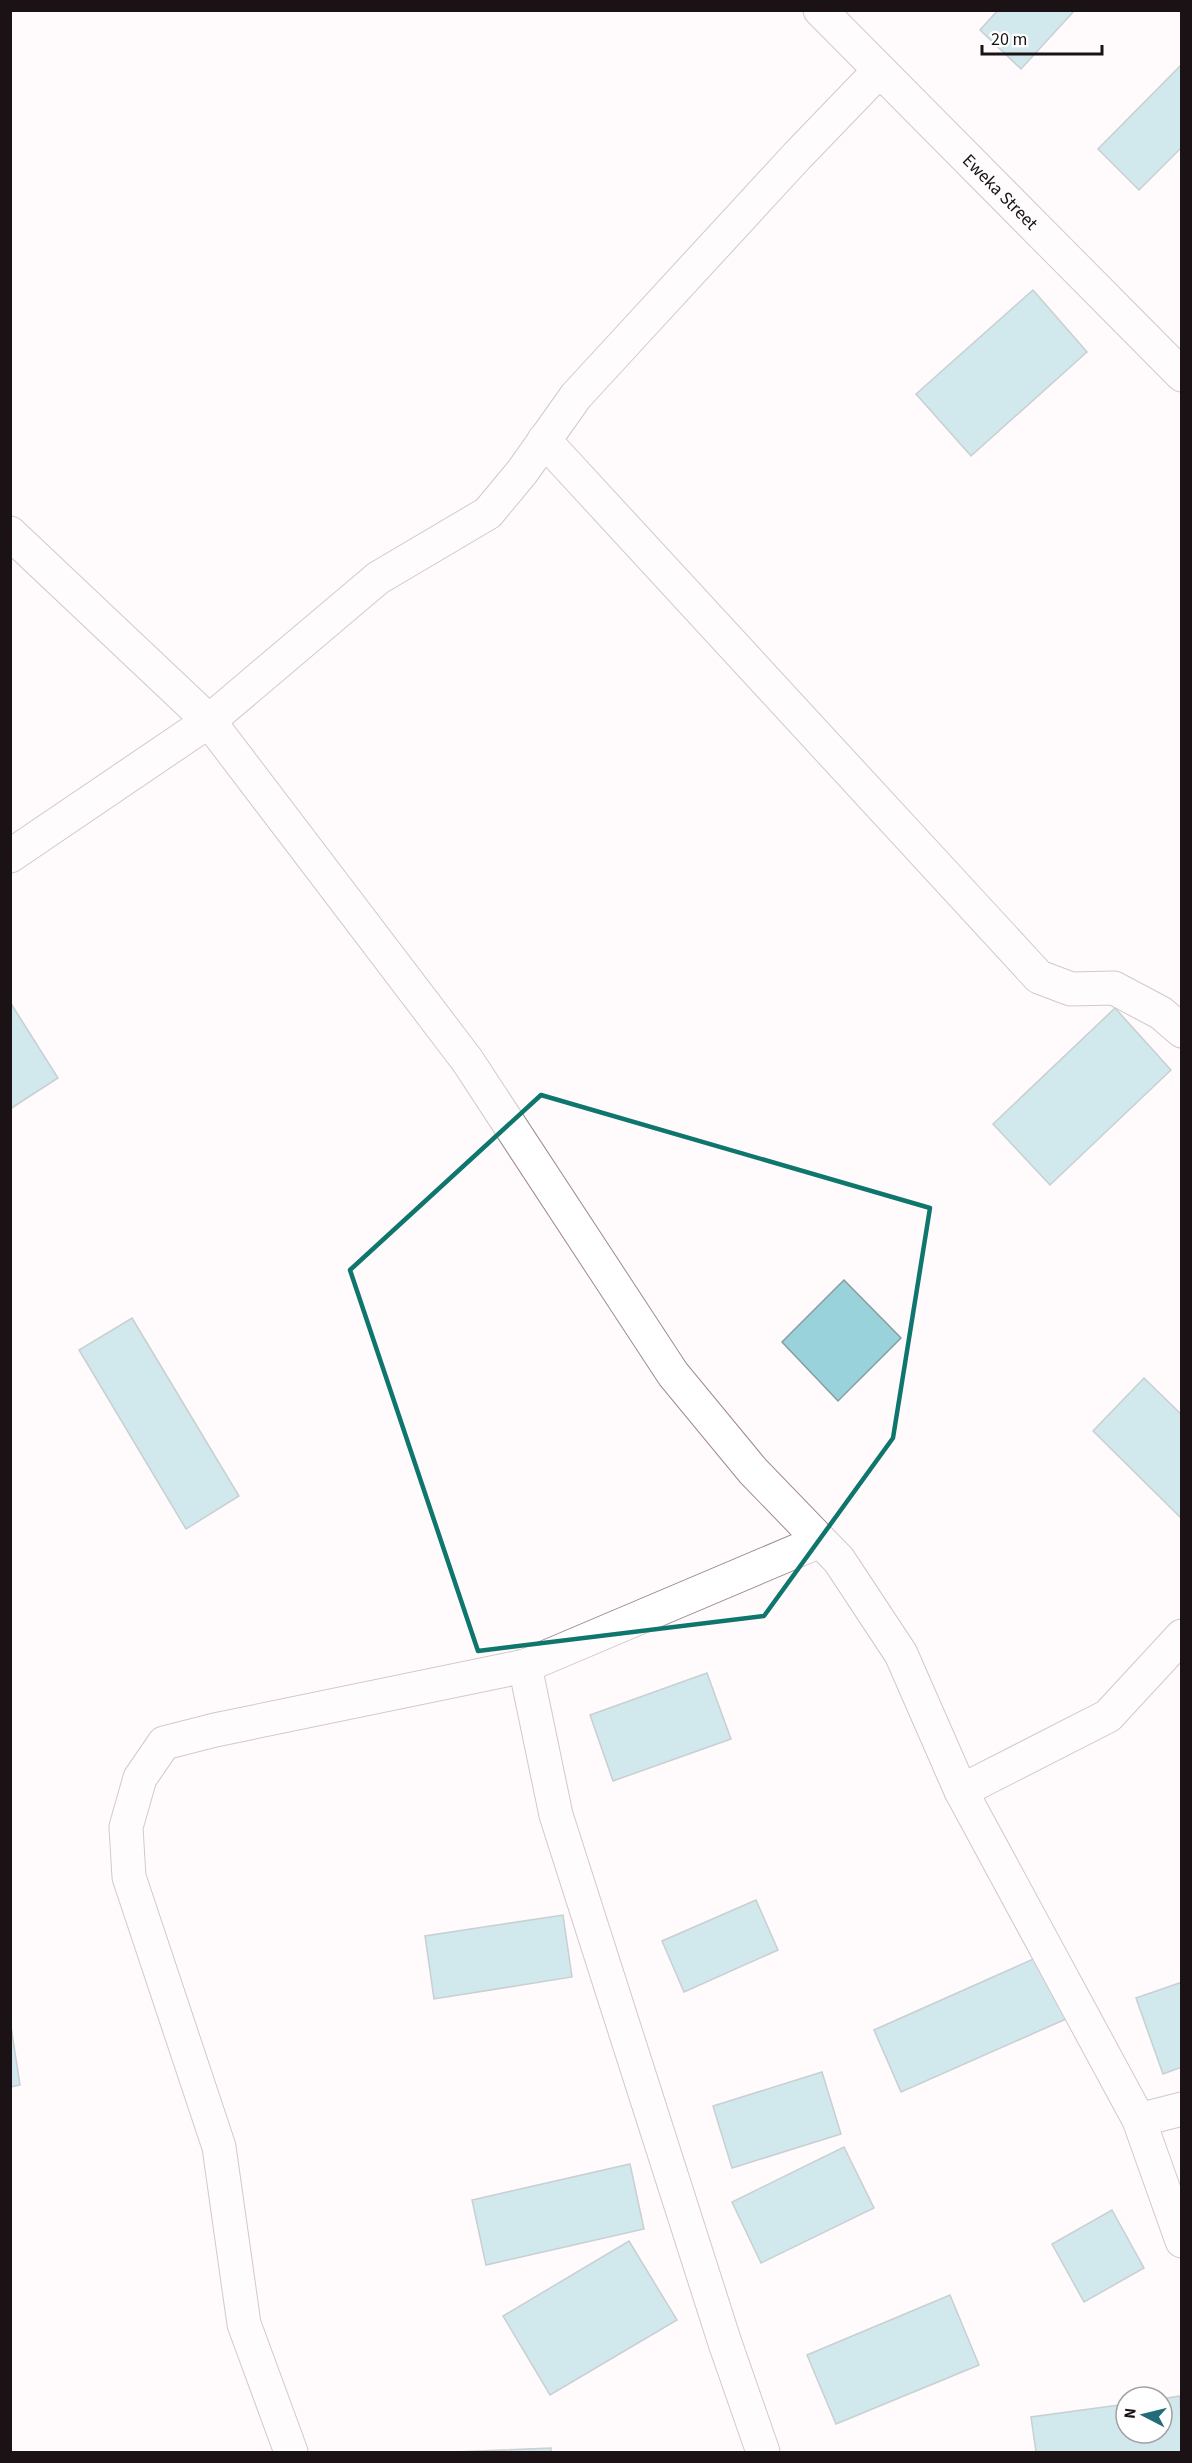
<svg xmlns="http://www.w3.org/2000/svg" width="1192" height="2463" viewBox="0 0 1192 2463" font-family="'Source Sans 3',sans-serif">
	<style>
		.building { fill: #99d2db; stroke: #869da1; stroke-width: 1.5 }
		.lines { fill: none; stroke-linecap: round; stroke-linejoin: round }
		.minor-casing { stroke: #a08b90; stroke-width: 35 }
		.minor { stroke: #fff; stroke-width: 33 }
		.marked { fill: none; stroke: #0f766e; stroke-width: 4.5; stroke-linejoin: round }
		.labels { text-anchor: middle; stroke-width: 5; stroke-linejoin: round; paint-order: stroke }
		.street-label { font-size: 18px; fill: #1a1214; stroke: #fff }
	</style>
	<rect width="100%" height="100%" fill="#fffafb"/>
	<g class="building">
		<path d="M998,10h77l-54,59 -41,-39z"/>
		<path d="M1182,64v83l-43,43 -41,-41z"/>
		<path d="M1033,290l54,62 -116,104 -55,-62z"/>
		<path d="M10,1002l48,76 -48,31z"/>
		<path d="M1115,1008l56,62 -121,115 -57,-61z"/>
		<path d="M844,1280l57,58 -63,63 -56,-59z"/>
		<path d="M132,1318l107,178 -53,33 -107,-179z"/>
		<path d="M1144,1378l38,37v104l-89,-88z"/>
		<path d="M707,1673l24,66 -118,42 -23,-66z"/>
		<path d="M756,1900l22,50 -94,42 -22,-51z"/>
		<path d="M563,1915l9,62 -138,22 -9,-63z"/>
		<path d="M1040,1956l26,63 -165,73 -27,-62z"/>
		<path d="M1182,1982v85l-19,7 -27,-76z"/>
		<path d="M10,2020l10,65 -10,2z"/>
		<path d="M822,2072l19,62 -109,34 -19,-62z"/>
		<path d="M844,2147l30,61 -113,55 -29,-61z"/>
		<path d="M630,2164l14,65 -158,36 -14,-65z"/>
		<path d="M1112,2210l32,58 -60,34 -32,-58z"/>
		<path d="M629,2241l48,79 -127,75 -47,-79z"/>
		<path d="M950,2295l29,70 -143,59 -29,-69z"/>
		<path d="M1180,2396l2,56h-146l-5,-35 95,-13v29h36v-34z"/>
		<path d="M551,2448v4h-97z"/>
	</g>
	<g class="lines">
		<defs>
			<g id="minor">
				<path id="s1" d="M820,10l362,365"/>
				<path d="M544,440l495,537 32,12 43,-1 47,25 21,18"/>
				<path d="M10,533l199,188 258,339 206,314 80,97 86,89 62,94 60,137 178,329 43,121"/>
				<path d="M10,856l199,-135 169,-143 110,-65 34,-41 54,-76 221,-240 82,-85"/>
				<path d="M525,1666l31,149 169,528 38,109"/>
				<path d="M961,1791l147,-75 74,-80"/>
				<path d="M1139,2120l43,-11"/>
				<path d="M291,2452l-47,-128 -25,-177 -90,-270 -3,-50 14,-49 24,-35 51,-13 310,-64 295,-125"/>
			</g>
		</defs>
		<use href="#minor" class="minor-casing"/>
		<use href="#minor" class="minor"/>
	</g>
	<path d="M0 0H1192V2463H0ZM541,1095l389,113 -37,230 -129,178 -286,35 -128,-381z" fill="#fffafb" fill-opacity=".55" fill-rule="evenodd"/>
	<path class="marked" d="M541,1095l389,113 -37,230 -129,178 -286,35 -128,-381z"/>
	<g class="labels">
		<g class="street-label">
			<text dy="6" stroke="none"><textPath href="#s1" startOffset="256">Eweka Street</textPath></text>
		</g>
	</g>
	<rect width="1192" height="2463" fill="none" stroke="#1a1214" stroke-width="24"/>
	<g transform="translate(1144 2415) rotate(277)"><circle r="28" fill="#ffffff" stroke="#a3a0a1" stroke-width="1.5"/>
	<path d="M0-4.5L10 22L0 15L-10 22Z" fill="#246d78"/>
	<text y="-9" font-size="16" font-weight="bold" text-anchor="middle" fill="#1a1214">N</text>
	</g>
	<path d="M982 45v9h120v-9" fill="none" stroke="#1a1214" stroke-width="3"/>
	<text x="991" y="45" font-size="18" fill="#1a1214" stroke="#ffffff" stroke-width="4.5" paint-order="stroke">20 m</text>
</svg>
